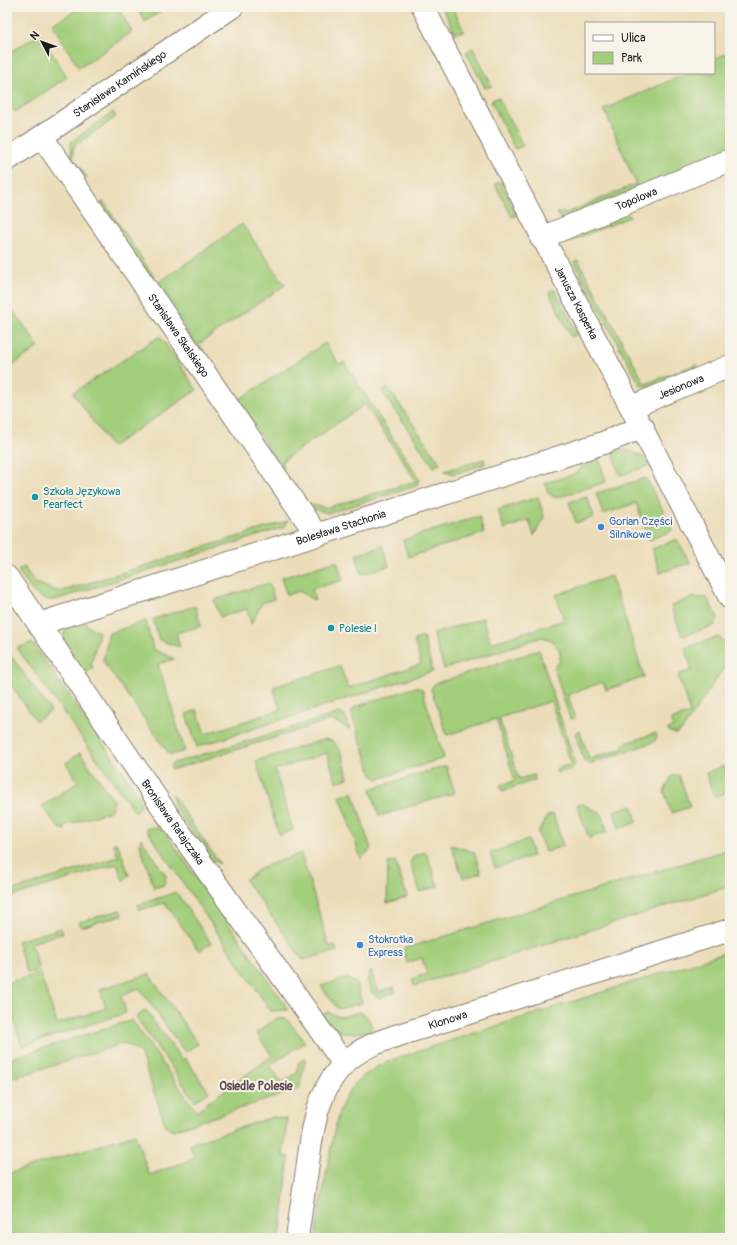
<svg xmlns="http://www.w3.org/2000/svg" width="737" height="1245" viewBox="0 0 737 1245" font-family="Pangolin,sans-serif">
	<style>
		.green { fill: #a3ce7b; stroke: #60754c }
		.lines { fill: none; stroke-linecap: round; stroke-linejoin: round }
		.minor-casing { stroke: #847c6b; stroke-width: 24 }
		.minor { stroke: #fff; stroke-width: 22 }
		.culture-dot { fill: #0f9aa8; stroke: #f7f3e8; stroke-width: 1.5 }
		.shop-dot { fill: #3f7fe0; stroke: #f7f3e8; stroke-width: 1.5 }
		.labels { text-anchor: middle; stroke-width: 4; stroke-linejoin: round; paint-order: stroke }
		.street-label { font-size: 11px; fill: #1c1c1c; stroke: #f7f3e8 }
		.culture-label { font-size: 11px; fill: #0d838f; stroke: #f7f3e8; text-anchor: start }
		.shop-label { font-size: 11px; fill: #366cbe; stroke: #f7f3e8; text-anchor: start }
		.neighbourhood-label { font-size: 12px; font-weight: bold; fill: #604853; stroke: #f7f3e8 }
	</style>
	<rect width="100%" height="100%" fill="#f7f3e8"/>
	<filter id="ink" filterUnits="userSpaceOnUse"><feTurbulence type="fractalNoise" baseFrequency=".025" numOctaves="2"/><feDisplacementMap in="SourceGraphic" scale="8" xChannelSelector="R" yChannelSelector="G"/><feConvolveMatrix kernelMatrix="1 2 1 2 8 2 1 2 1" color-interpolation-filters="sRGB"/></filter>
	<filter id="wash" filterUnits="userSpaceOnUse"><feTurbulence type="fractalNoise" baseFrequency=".012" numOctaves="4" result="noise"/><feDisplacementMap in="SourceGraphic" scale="16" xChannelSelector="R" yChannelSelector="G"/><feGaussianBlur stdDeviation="0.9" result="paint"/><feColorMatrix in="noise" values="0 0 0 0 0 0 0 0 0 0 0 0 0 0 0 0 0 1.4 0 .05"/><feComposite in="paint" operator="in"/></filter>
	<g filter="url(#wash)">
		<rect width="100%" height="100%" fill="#ecddba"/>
		<g class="green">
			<path d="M82,7h36l14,25 -53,36 -27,-44z"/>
			<path d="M137,7h30l-22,15z"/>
			<path d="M442,7h10l12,24 -9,2z"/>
			<path d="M40,34l27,43 -52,35 -8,-11v-47z"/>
			<path d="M473,48l19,38 -7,2 -19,-36z"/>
			<path d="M730,52v99l-170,69 -3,-7h9l70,-29 -32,-75 84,-36h26v-14z"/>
			<path d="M498,97l25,49 -8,3 -24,-48z"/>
			<path d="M113,112l3,5 -42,29 -1,12 14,19 -5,4 -15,-23 4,-2v-14z"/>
			<path d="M500,181l17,34 -5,2 -17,-33z"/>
			<path d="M103,201l55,82 84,-59 43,61 -86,59 5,7 -2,2 -30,-44 3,-1 -9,-14 -2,-1 -4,2 -60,-88z"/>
			<path d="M626,210l4,7 -62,25 -2,-4z"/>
			<path d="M578,260l67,124 52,-20v5l-39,17 -2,-2 -11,3 -5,-2 -66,-123z"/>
			<path d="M554,289l24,45 -7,3 -22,-45z"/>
			<path d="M7,302l32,45 -32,22z"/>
			<path d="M160,336l37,54 -86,57 -38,-54z"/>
			<path d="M325,343l14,21 5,-2 75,117 -2,6 -3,2 -86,26 -15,-4 -4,-5 17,4 90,-27 -51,-77 -84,58 3,6 -4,2 -25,-44 -18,-25z"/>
			<path d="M388,388l52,75 -6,4 -52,-75z"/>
			<path d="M624,450c9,2 23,5 25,16l-29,9 -7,-23z"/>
			<path d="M599,458l7,24 -50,16 -8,-5 -3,-10 33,-10 5,-10z"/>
			<path d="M484,459l1,5 -31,10 -9,-3z"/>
			<path d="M646,478l27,52 -24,10 -13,-37 -33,11 -7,-21z"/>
			<path d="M538,497l6,20 -10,19 -5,-16 -25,9 -6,-19z"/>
			<path d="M587,497l7,20 -18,6 -7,-21z"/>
			<path d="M479,516l5,17 -76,24 -5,-17z"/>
			<path d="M288,521l-3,6 -230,73c-20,1 -27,-15 -37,-29l6,-4 11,16 25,9z"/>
			<path d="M677,539l13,24 -30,10 -8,-24z"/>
			<path d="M383,546l6,20 -27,8 -6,-19z"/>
			<path d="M337,561l6,19 -31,9 3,12 -16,-10 -12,4 -6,-17z"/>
			<path d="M611,576l33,101 -38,13 -3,-8 -35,13 7,23 -5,1 -16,-51 6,-7v-10l-8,-11 -10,-3 -98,32 -11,-35 50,-16 8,25 73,-23 -8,-25z"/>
			<path d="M269,583l5,16 -12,4 -11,21 -4,-15 -27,8 -6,-17z"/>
			<path d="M694,597l13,1 11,20 -4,8 -32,10 -11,-30z"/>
			<path d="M195,606l6,20 -25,7 4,14 -21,-7 -6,-21z"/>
			<path d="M84,619l3,7 12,6 -8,33 2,3 -9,6 -22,-30 2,-11 4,-7z"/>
			<path d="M146,621l7,28 21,10 -16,5 27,87 -15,4 -67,-94 6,-28z"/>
			<path d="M423,637l10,34 -236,76 -11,-33 11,-4 8,24 75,-24 -7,-23 67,-21 8,22 73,-24 -7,-24z"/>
			<path d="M718,637l12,7v14l-47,71 -6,5 -8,-2 -1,-3 5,-2 -2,-7 19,-7 -12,-38 14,-5 -7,-22z"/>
			<path d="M32,643l105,149c4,7 6,16 -2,20l-118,-164z"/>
			<path d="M539,650l36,114 -3,5 -15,4 -1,-4 15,-5 -20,-63 -52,17 20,61 15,-4 1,5 -33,11 -2,-6 15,-4 -19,-62 -49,16 -16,-46 3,-5z"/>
			<path d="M7,653l4,3 40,55 -15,10 -29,-42z"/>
			<path d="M416,687l6,2 22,69 -66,21 -6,-4 -21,-63 4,-5z"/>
			<path d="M340,713l5,3 5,13 -19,-9 -160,50v-6z"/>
			<path d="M580,731l9,28 35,-11 -1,-4 33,-11 1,4 -3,5 -64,22 -6,-3 -9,-28z"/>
			<path d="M325,739c18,3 19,24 23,39l-12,4 -9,-29 -52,17 18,60 -14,5 -23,-74z"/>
			<path d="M80,753l34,48 -4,10 -46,15 1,4 -6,-2 -17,-22 36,-24 -12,-19z"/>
			<path d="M446,766l9,27 -76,23 -8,-27z"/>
			<path d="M723,766l7,18v7l-16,6 -8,-24z"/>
			<path d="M679,775l11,32 -19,6 -7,-22 8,-15z"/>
			<path d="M353,792l18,57 -10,10 -21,-63z"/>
			<path d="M172,794l48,70 -10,-6 -36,-52z"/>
			<path d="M582,804l19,9 7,19 -19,6 -12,-33z"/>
			<path d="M632,805l5,17 -18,7 -5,-18z"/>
			<path d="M553,814l10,32 -18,6 -7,-19 9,-17z"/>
			<path d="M155,827l9,4 125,179 -18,1 -125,-182z"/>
			<path d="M141,838l25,38 -2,9 -10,3 -14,-43z"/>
			<path d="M528,840l5,16 -38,12 -5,-15z"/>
			<path d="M113,843h3l4,6 9,26 -6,6 -6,-17 -110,34v-6l111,-35z"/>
			<path d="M451,845l23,7 7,21 -18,5z"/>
			<path d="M730,849v37l-316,100 -2,-7 15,-5 -5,-16 -15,5 -4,-14z"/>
			<path d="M426,852l12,34 -18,6 -10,-30 5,-7z"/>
			<path d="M301,853l28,93 6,-1 2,6 -34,9 -58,-80 18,-13z"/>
			<path d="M395,861l12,36 -20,6 1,-40z"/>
			<path d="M176,892l35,51 -12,8 -34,-48 -26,7 -1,-5z"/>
			<path d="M120,910l2,5 -41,12 -2,-5z"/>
			<path d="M61,928l2,5 -32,10 8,27 -12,3 -10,-32z"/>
			<path d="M730,951v287h-415c4,-26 9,-53 14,-79 10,-55 14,-81 71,-102z"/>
			<path d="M371,971l7,21 16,-5 2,5 -17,6 -8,-6 -4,-12z"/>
			<path d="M40,973l17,51 49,-16 -6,-19 49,-15 49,70 -13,8 -46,-64 -18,7 5,18 -104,33 -15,-49v-14z"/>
			<path d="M347,978l9,5 6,20 -22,6 -3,-1 -16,-22z"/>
			<path d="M146,1010l36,50 3,-2 24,34 -14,9 -59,-84z"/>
			<path d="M328,1012l12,5 20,-5 7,4 6,13c-23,7 -36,7 -51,-14z"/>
			<path d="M277,1018l10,1 18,23 -35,23 12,18 16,-11v-9l8,-5 -7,31 -125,41 -5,-1 -4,-5 -25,-72 -16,-9 -117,37v-12l5,-10 120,-38 64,91 76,-55 -16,-23z"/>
			<path d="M273,1117l14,2 -4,37 6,1 -9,81h-273v-64l128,-40 14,41 45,-16 -4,-15z"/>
		</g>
	</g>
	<g filter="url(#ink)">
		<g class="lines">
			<defs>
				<g id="minor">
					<path id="s1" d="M423,7l307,591"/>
					<path id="s2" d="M42,137l274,397"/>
					<path id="s3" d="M7,160l225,-153"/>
					<path id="s4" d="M541,238l189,-78"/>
					<path id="s5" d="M632,407l98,-41"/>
					<path id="s6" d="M7,577l160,237 177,250"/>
					<path id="s7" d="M39,624l564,-181 40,-16"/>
					<path id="s8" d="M297,1238c3,-22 6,-44 10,-67 5,-41 10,-88 46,-115 19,-14 43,-20 65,-27l312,-99"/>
				</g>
			</defs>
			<use href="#minor" class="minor-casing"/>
			<use href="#minor" class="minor"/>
		</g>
	</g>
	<g class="culture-dot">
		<circle cx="35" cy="497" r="4"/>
		<circle cx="331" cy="628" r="4"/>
	</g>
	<g class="shop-dot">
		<circle cx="601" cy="527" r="4"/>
		<circle cx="360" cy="945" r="4"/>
	</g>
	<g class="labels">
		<g class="street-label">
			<text dy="4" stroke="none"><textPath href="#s3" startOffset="136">Stanisława Kamińskiego</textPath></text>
			<text dy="4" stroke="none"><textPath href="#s4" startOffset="103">Topolowa</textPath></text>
			<text dy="4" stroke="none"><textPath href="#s1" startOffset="333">Janusza Kasperka</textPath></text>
			<text dy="4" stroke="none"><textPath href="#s2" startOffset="241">Stanisława Skalskiego</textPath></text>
			<text dy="4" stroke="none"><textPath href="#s5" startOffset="53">Jesionowa</textPath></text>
			<text dy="4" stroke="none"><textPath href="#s7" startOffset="317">Bolesława Stachonia</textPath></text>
			<text dy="4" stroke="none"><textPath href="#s6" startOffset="296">Bronisława Ratajczaka</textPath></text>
			<text dy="4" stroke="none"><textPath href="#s8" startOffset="297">Klonowa</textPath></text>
		</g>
		<g class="culture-label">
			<text x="43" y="495">Szkoła Językowa<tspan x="43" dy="13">Pearfect</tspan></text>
			<text x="339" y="632">Polesie I</text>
		</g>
		<g class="shop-label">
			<text x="609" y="525">Gorian Części<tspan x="609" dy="13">Silnikowe</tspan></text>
			<text x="368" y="943">Stokrotka<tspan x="368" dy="13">Express</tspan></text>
		</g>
		<g class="neighbourhood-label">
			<text x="256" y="1090">Osiedle Polesie</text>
		</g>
	</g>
	<rect width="737" height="1245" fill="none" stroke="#f7f3e8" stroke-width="24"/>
	<rect x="585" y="22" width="130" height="52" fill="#f7f3e8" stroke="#9f9d96"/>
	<rect x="593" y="35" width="20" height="6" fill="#ffffff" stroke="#9f9d96"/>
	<text x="621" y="42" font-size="12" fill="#1c1c1c">Ulica</text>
	<rect x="593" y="52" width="20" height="12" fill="#a3ce7b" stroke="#9f9d96"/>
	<text x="621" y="62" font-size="12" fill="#1c1c1c">Park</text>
	<g transform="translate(42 42) rotate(311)" stroke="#f7f3e8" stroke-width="3" paint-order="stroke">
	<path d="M0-3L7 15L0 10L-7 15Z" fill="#1c1c1c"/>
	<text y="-6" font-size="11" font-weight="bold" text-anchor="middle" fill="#1c1c1c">N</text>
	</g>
</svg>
